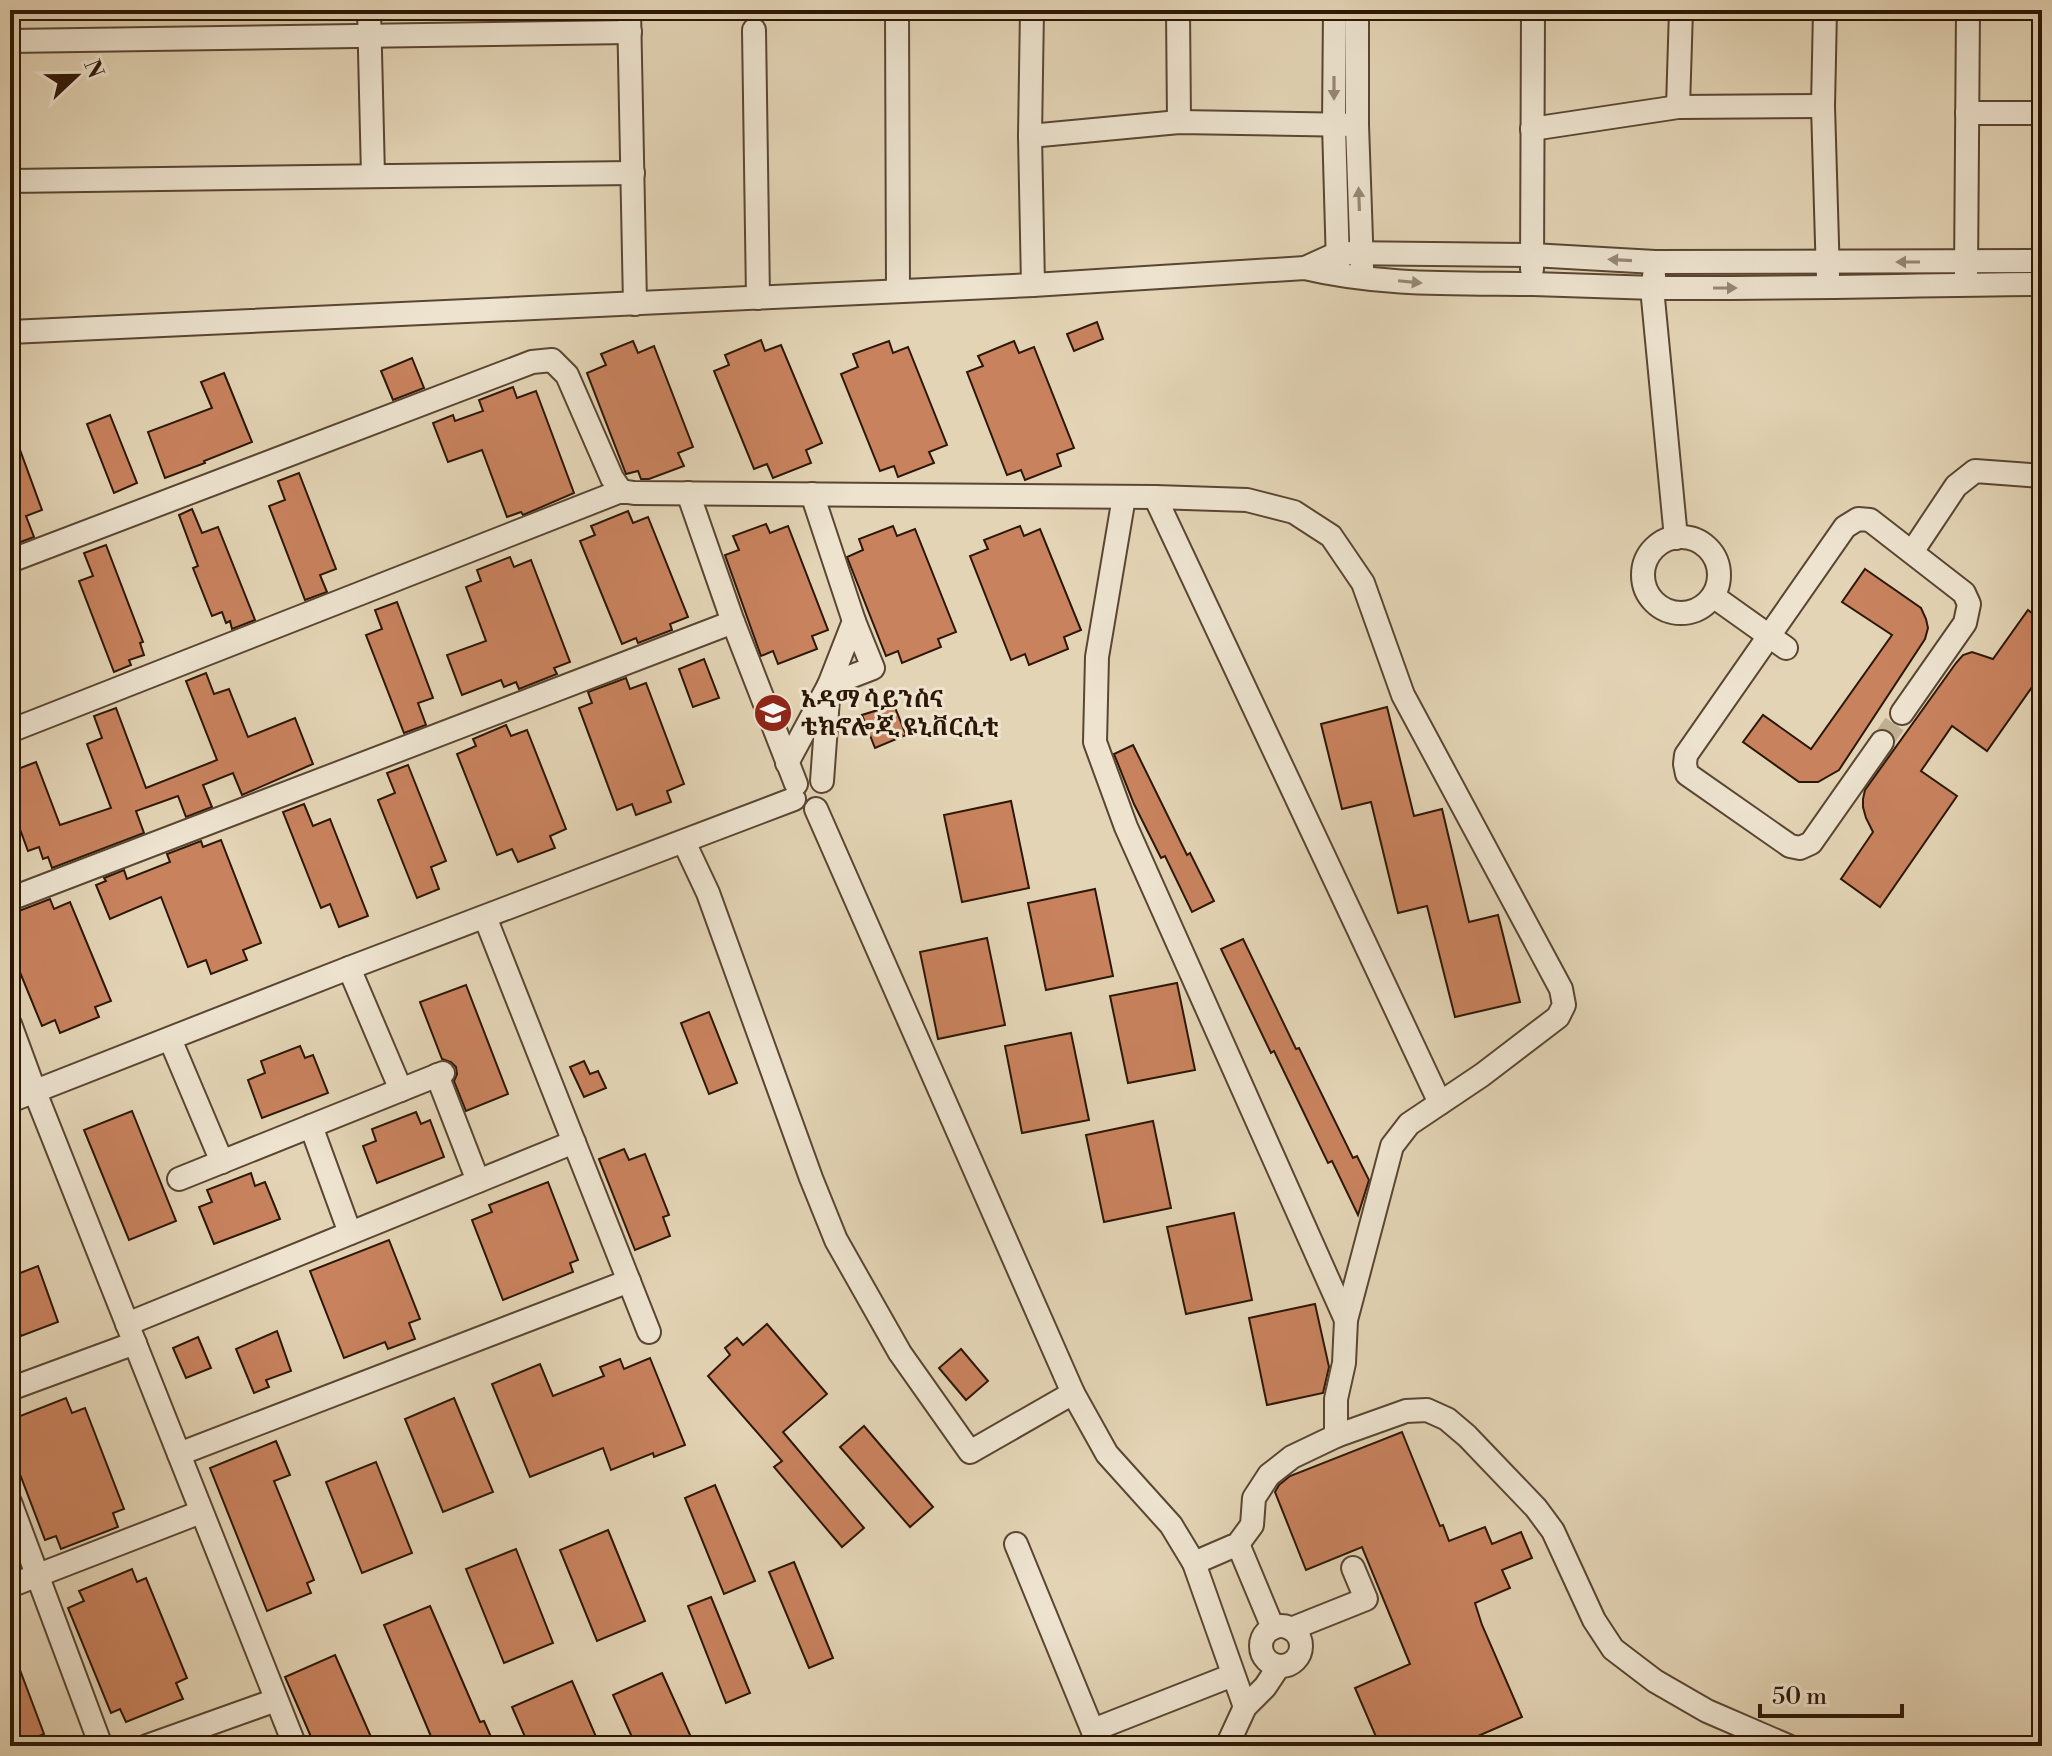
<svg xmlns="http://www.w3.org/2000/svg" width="2052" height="1756" viewBox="0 0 2052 1756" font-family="'Libre Bodoni','Noto Serif Ethiopic',serif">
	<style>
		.building { fill: #c8825e; stroke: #2d1706; stroke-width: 2 }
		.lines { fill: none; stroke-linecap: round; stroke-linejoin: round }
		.minor-tunnel { stroke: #bfae92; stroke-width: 22; stroke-dasharray: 22 11; stroke-linecap: butt }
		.minor-casing { stroke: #5a4632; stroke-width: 26 }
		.minor { stroke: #ede3cf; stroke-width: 22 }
		.oneway { fill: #978775 }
		.labels { text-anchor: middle; stroke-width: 6; stroke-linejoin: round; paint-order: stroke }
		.poi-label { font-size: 24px; font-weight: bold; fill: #2d1706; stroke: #ede3cf; text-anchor: start }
	</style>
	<rect width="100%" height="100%" fill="#e3d4b5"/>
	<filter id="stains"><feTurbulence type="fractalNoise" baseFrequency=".0025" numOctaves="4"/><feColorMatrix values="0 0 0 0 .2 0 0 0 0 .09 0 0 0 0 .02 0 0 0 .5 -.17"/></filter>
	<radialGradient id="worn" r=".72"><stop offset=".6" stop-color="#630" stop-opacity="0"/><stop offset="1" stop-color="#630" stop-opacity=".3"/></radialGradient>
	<g class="building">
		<path d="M1097,322l6,17 -29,12 -7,-17z"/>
		<path d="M761,340l4,11 16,-6 41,98 -16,7 5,13 -38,15 -6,-14 -13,5 -40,-98 15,-6 -4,-10z"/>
		<path d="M633,341l5,12 16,-7 39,101 -15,6 6,13 -35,13h-8l-3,-8 -12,3 -39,-101 19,-8 -5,-11z"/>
		<path d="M889,341l4,12 15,-6 39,98 -18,7 5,11 -36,14 -4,-11 -14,5 -39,-97 17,-7 -5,-13z"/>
		<path d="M1014,341l5,12 15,-6 40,101 -17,6 4,12 -36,14 -4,-10 -14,5 -40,-103 16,-6 -5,-10z"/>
		<path d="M412,358l12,30 -31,12 -12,-29z"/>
		<path d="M224,373l28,69 -48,19 1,2 -40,15 -17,-46 64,-24 -11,-26z"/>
		<path d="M513,387l4,11 19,-7 38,102 -51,22 -2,-3 -14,5 -25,-67 -34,12 -15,-39 20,-8 2,6 28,-10 -4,-11z"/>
		<path d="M110,415l27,68 -23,10 -27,-69z"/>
		<path d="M10,428h2l30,82 -16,6 8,21 -24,9z"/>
		<path d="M299,473l37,96 -16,6 7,17 -22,8 -36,-94 16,-6 -7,-19z"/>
		<path d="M192,509l10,24 16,-6 37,93 -23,9 -2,-8 -4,2 -4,-11 -10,4 -19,-48 5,-2 -19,-51z"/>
		<path d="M628,511l5,12 15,-6 40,100 -18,7 2,6 -34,13 -2,-5 -14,6 -42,-103 15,-6 -4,-9z"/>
		<path d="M766,524l4,9 18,-7 40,104 -16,6 5,13 -39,15 -5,-13 -12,5 -36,-101 14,-5 -6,-14z"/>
		<path d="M893,526l4,10 18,-7 41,103 -18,7 3,8 -39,16 -4,-12 -12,5 -39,-99 16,-7 -4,-11z"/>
		<path d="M1020,526l4,10 16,-7 41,101 -17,7 4,12 -39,16 -4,-11 -14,6 -41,-104 18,-7 -4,-9z"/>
		<path d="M106,545l37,97 -3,1 4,12 -15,5 2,5 -17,7 -35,-91 14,-5 -9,-23z"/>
		<path d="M510,557l4,10 17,-7 39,102 -16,6 3,6 -38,15 -3,-7 -12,5 -3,-7 -39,15 -15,-40 39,-14 -20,-54 15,-6 -4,-11z"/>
		<path d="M1865,569l56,39 5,11 2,9 -3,11 -86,131 -21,12h-19l-56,-40 20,-27 48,34 81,-114 -50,-33z"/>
		<path d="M397,602l36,96 -15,5 8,22 -22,8 -38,-98 16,-6 -7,-19z"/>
		<path d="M2028,610l14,11v52l-55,78 -35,-25 -31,45 36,25 -77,111 -39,-28 32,-47 -7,-14 -3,-11v-8l2,-9 91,-127 7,-8 9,-3 21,7z"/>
		<path d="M704,659l15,39 -26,9 -14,-38z"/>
		<path d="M206,673l8,21 15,-5 19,48 47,-19 18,46 -71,31 -9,-22 -30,12 9,22 -26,10 -8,-21 -42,15 8,22 -92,35 -4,-11 -5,2 -4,-12 -11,4 -18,-49v-30l26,-10 24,63 51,-17 -24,-64 15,-6 -8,-22 22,-8 30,80 71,-28 -31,-79z"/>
		<path d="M626,678l4,11 16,-6 38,101 -17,7 4,11 -35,13 -4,-11 -15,6 -38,-102 13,-5 -4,-11z"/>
		<path d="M894,705l12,30 -31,13 -13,-33z"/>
		<path d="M1387,707l27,109 28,-7 27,113 29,-7 22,87 -65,15 -28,-111 -29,7 -27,-111 -29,7 -21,-85z"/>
		<path d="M506,725l5,11 16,-6 39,99 -16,7 5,12 -37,14 -6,-13 -15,6 -40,-101 19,-8 -3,-7z"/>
		<path d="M1133,745l54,110 3,-2 24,48 -22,11 -27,-56 -4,2 -27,-54 -20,-50z"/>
		<path d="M408,765l38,96 -15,6 8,22 -22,9 -39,-98 17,-7 -8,-20z"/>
		<path d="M1011,801l18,87 -67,14 -18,-87z"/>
		<path d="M304,804l9,22 17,-7 38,97 -29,11 -9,-23 -9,4 -38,-96z"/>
		<path d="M221,840l40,103 -18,7 4,10 -36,14 -5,-14 -18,7 -27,-70 -51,22 -14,-34 10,-4 -2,-3 20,-8 3,9 43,-17 -3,-8 34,-13 2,6z"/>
		<path d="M1095,889l18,87 -67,14 -18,-87z"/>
		<path d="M50,899l4,10 16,-7 41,99 -16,6 4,10 -39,16 -5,-13 -13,6 -32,-78v-27l8,-4 -2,-5z"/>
		<path d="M987,938l18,87 -67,14 -18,-87z"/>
		<path d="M1243,939l53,110 3,-1 54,110 4,-2 12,24 -11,35 -26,-54 -4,2 -54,-112 -3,2 -50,-104z"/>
		<path d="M1177,983l18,87 -67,13 -18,-87z"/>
		<path d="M466,985l42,109 -42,17 -12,-30 3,-7 -1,-7 -5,-5 -9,-3 -22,-57z"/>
		<path d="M709,1012l28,71 -28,11 -28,-71z"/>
		<path d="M1071,1033l18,87 -67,13 -17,-87z"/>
		<path d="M300,1046l5,12 8,-3 15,38 -66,25 -14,-38 17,-7 -4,-12z"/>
		<path d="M584,1061l6,13 8,-3 8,17 -22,9 -14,-30z"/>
		<path d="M132,1111l44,110 -47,19 -45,-110z"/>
		<path d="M416,1112l5,12 9,-4 14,37 -67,26 -14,-37 13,-5 -4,-12z"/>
		<path d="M1153,1121l18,87 -67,14 -18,-87z"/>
		<path d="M624,1149l5,11 16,-6 24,61 -6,2 7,19 -35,14 -36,-91z"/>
		<path d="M251,1173l4,13 10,-4 15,37 -66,25 -15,-37 13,-5 -5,-12z"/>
		<path d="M548,1182l30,78 -8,3 3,9 -70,28 -31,-80 20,-8 -3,-7z"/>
		<path d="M1234,1213l18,87 -66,14 -19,-87z"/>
		<path d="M389,1240l31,79 -11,4 6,16 -27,10 -3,-7 -41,16 -34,-87z"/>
		<path d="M38,1266l20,56 -37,14 -5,-15 -6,3v-47z"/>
		<path d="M1315,1304l14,63 -6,26 -56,12 -18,-87z"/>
		<path d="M767,1324l60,70 -44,38 81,96 -22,19 -68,-80 8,-6 -74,-85 22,-21 -5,-7 12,-10 6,7z"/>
		<path d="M277,1331l14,40 -25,9 3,7 -15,6 -18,-44z"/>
		<path d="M198,1337l13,31 -25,10 -13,-30z"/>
		<path d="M961,1349l27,32 -22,19 -27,-32z"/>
		<path d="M650,1358l35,87 -31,12 -1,-4 -42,17 -8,-22 -73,29 -38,-93 48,-20 13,32 51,-20 -4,-9 20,-8 4,10z"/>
		<path d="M66,1398l6,15 13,-5 39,101 -11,4 5,14 -57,22 -5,-13 -11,4 -35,-92v-14l9,-3 -4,-13z"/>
		<path d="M454,1398l39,94 -50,20 -38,-93z"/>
		<path d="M864,1426l69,81 -23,20 -70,-80z"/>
		<path d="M1402,1432l38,94 3,-1 6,16 36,-14 7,17 29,-12 11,26 -30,12 8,18 -35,15 7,22 40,92 -67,29h-75l-25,-58 55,-24 -48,-117 -56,23 -31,-78 4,-7 11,-9z"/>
		<path d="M276,1441l14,34 -16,6 40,99 -7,3 4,10 -44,18 -57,-143z"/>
		<path d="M376,1462l36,91 -50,20 -36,-91z"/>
		<path d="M715,1485l40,96 -31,13 -39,-96z"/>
		<path d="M608,1530l37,91 -48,20 -37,-91z"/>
		<path d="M516,1549l37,94 -49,20 -38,-94z"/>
		<path d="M794,1562l39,96 -24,10 -40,-96z"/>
		<path d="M132,1569l5,13 9,-4 41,100 -11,5 7,16 -57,23 -6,-13 -9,4 -43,-105 16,-7 -5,-10z"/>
		<path d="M711,1597l39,96 -24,10 -38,-97z"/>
		<path d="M430,1606l50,116 4,-1 11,25h-60l-51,-121z"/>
		<path d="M11,1646l33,88 -10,4 3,8h-27v-99z"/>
		<path d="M335,1655l40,91h-60l-30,-69z"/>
		<path d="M662,1673l33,73h-59l-23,-51z"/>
		<path d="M572,1681l28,65h-71l-17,-39z"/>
	</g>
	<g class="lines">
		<path class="minor-tunnel" d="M1882,742l20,-29"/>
		<defs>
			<g id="minor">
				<path d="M369,10l4,166"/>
				<path d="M629,10l6,294"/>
				<path d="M897,10l1,281"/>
				<path d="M1032,10l-2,126 3,149"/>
				<path d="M1178,10l1,112"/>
				<path d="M1335,10l-1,115 4,140"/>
				<path d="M1357,10v115l5,143"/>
				<path d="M1825,10l-2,96 5,171"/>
				<path d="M754,30l4,268"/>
				<path d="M10,41l620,-9"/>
				<path d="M1678,107l3,-97"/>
				<path d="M1967,113h75"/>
				<path d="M1532,129l146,-22 145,-1"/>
				<path d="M1030,136l149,-14 178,3"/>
				<path d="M10,181l623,-8"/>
				<path d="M1305,268l33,-15 194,2 123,7 387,-1"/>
				<path d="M1532,269l1,-259"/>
				<path d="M1966,275l2,-265"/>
				<path d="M1654,276l-2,12 24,250"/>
				<path d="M10,332l1023,-47 272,-17c75,18 152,15 228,16 41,1 81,3 122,4 129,1 258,-3 387,-4"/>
				<path d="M688,493l45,129 63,162"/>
				<path d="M812,494l42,127 19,47 -44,17 -7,96"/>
				<path d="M1124,497l-27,160 -2,85 31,85 220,493"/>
				<path d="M1155,497l285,606"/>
				<circle cx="1681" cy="575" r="38"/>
				<path d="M1912,552l44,-66 19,-15 67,5"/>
				<path d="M10,561l522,-199 20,-2 15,15 45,103 9,13"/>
				<path d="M1713,596l73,52"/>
				<path d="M10,731l611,-240 13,2 521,4 92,3 47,12 37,24 32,47 40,112 158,294 3,16 -6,12 -76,58 -73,49 -17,22 -46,174 -2,43 -8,36v37l-44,21 -23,18 -15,23 -2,27 -14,19 -44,19"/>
				<path d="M1882,742l-71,101 -11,5 -10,-2 -103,-72 -2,-10 1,-9 159,-228 13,-8 12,1 94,73 5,11 -4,19 -63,90"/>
				<path d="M787,763l42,-78 25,-64"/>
				<path d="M816,809l257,584"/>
				<path d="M684,842l24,51 103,285 25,62 64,113 70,99 103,-59 34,61 64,71 23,38 51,144"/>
				<path d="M10,899l723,-277"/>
				<path d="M485,917l164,415"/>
				<path d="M349,968l52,122"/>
				<path d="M10,1024l25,68 260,654"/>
				<path d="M170,1039l52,123"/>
				<path d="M437,1075l41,106"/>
				<path d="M10,1101l339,-133 445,-169"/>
				<path d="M311,1126l39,107"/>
				<path d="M179,1179l264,-106"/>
				<path d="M127,1324l447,-182"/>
				<path d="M10,1389l125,-46"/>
				<path d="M1336,1436l70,-25 21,-1 20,9 20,17 69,72 17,23 41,89 19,29 42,32 52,30 81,35"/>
				<path d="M179,1454l450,-173"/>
				<path d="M10,1502l91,244"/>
				<path d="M1016,1544l83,202"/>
				<path d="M1238,1544l35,84"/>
				<path d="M10,1586l191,-74"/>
				<circle cx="1281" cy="1646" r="20"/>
				<path d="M1291,1629l75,-30 -13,-31"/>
				<path d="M1093,1730l140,-55"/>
				<path d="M147,1746l129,-46"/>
				<path d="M1227,1746l18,-39 20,-20 14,-21"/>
			</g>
		</defs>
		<use href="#minor" class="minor-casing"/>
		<use href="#minor" class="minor"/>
	</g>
	<defs><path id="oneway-solid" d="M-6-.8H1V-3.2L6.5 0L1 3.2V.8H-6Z" transform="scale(2)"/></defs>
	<g class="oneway">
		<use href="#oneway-solid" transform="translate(1334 88) rotate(90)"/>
		<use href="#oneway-solid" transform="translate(1359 199) rotate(-92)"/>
		<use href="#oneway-solid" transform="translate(1620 260) rotate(-177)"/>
		<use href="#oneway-solid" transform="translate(1908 262) rotate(180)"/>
		<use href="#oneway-solid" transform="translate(1410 282) rotate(6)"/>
		<use href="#oneway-solid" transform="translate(1725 288)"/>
	</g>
	<defs>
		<symbol id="university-disc" viewBox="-11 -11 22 22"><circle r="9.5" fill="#8f2418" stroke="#ede3cf"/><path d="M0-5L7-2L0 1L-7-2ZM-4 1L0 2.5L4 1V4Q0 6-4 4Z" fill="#fff"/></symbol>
	</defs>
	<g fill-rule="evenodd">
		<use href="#university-disc" x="751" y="691" width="44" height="44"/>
	</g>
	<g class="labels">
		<g class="poi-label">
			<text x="801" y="707">አዳማ ሳይንስና<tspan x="801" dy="28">ቴክኖሎጂ ዩኒቨርሲቲ</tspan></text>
		</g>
	</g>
	<rect width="2052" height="1756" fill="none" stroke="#e3d4b5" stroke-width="40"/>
	<rect x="12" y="12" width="2028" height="1732" fill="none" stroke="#2d1706" stroke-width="4"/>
	<rect x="20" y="20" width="2012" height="1716" fill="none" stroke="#2d1706" stroke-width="2"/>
	<g transform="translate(76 76) rotate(68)" stroke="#ede3cf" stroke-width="6" paint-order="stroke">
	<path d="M0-6L14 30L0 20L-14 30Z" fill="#2d1706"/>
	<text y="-12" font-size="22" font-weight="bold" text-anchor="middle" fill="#2d1706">N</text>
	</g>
	<path d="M1760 1704v12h142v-12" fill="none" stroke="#2d1706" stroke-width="4"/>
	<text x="1772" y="1704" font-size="24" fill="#2d1706" stroke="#ede3cf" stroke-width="6" paint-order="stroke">50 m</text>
	<rect width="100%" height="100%" filter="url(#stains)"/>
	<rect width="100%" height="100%" fill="url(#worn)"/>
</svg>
